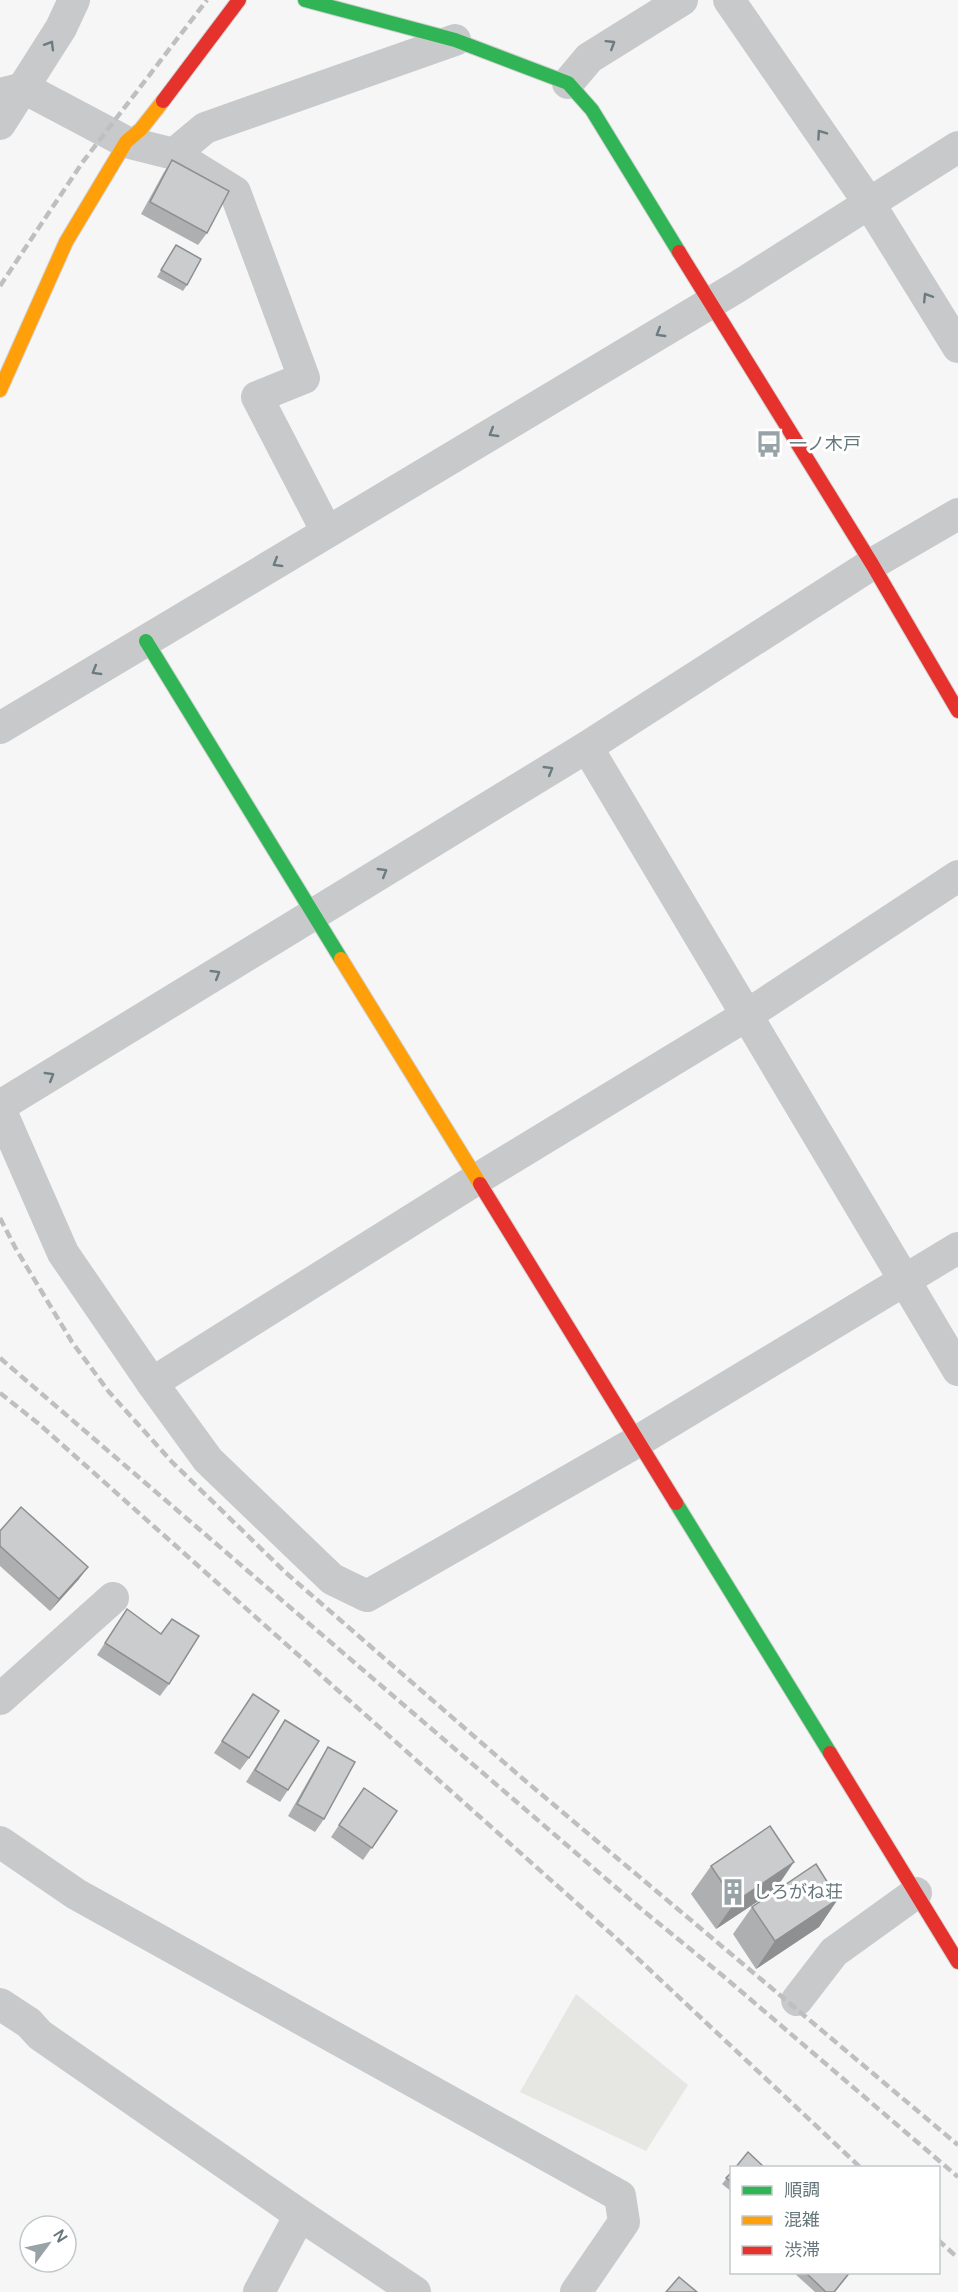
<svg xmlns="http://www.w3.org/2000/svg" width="958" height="2292" viewBox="0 0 958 2292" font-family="Manrope,'Noto Sans JP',sans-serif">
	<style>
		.green { fill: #e6e7e3 }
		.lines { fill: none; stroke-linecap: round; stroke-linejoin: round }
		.fast-casing { stroke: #d1d2d3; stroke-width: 16 }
		.slow-casing { stroke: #d1d2d3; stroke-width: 16 }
		.jam-casing { stroke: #d1d2d3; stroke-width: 16 }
		.street { stroke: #c7c9ca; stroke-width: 32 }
		.fast { stroke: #30b455; stroke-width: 14 }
		.slow { stroke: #ff9f0a; stroke-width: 14 }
		.jam { stroke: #e5322d; stroke-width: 14 }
		.rail { stroke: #bdbfc0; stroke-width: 4.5; stroke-dasharray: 9 4.5; stroke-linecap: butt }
		.wall { fill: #aeafb0 }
		.shaded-wall { fill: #8d8f90 }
		.building { fill: #cacccd; stroke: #8d8f90; stroke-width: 1.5 }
		.oneway { stroke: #6b7b80 }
		.labels { text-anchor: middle; stroke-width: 6; stroke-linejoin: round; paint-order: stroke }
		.poi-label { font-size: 18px; fill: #66777c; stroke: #fff; text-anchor: start }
	</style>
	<rect width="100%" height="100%" fill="#f6f6f6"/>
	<path class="green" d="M576,1994l112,91 -42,66 -126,-59z"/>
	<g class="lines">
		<defs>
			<g id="fast">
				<path d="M305,0l150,40 113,43 24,27 87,142"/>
				<path d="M146,641l195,318"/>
				<path d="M676,1503l154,250"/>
			</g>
			<g id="slow">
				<path d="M0,390l66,-148 60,-100 15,-13 22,-28"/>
				<path d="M341,959l139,225"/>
			</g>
			<g id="jam">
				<path d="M163,101l76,-101"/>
				<path d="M679,252l193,312 86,147"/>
				<path d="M480,1184l196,319"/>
				<path d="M830,1753l128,209"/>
			</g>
		</defs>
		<use href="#fast" class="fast-casing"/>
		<use href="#slow" class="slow-casing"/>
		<use href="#jam" class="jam-casing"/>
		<g class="street">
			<path d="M729,0l140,203 89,144"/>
			<path d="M568,83l21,-25 93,-58"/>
			<path d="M0,94l24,-6 102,54 48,12"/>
			<path d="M0,124l61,-96 13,-28"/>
			<path d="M327,532l-70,-135 47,-19 -69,-186 -61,-38 31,-26 250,-88"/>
			<path d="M0,728l737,-441 221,-140"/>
			<path d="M587,747l371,623"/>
			<path d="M0,1106l587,-359 285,-183 86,-50"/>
			<path d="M0,1109l63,144 89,130 56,77 124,119 35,17 271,-155 320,-193"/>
			<path d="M152,1383l325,-204 270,-164 211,-139"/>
			<path d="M0,1699l113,-101"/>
			<path d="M0,1842l76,52 544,302 4,26 -48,70"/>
			<path d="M797,2000l37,-48 82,-59"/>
			<path d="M0,2004l29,19 11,12 260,180 115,77"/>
			<path d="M259,2292l41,-77"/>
		</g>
		<use href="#fast" class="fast"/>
		<use href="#slow" class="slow"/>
		<use href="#jam" class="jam"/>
		<g class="rail">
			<path d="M0,286l82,-123 125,-163"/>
			<path d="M0,1218l16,31 56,93 37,50 63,70 113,110 237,206 436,367"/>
			<path d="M0,1358l640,550 82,67 236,202"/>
			<path d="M0,1393l39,31 578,515 244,229"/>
			<path d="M938,2240l20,18"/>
		</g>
	</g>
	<g class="wall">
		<path d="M172,160l35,73 -9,12 -57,-31 23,-42z"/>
		<path d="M176,245l11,40 -4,6 -26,-14z"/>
		<path d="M0,1531l79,48 -29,32 -50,-45z"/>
		<path d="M127,1609l42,75 -9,12 -63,-41z"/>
		<path d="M253,1694l-4,64 -9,12 -26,-17z"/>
		<path d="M285,1720l3,70 -8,12 -34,-20z"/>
		<path d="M328,1747l-4,72 -9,13 -27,-16 32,-56z"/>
		<path d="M364,1788l33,23 -34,49 -32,-23z"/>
		<path d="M711,1866l64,24 -59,39 -25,-35z"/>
		<path d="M838,1899l-19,28 -63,42 -23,-35 19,-27z"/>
		<path d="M732,2172v20l-10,-8z"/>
		<path d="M793,2272h58l-16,20h-20z"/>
	</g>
	<g class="shaded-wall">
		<path d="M88,1567l-9,12 -29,32 9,-12z"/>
		<path d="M794,1862l-19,28 -59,39 19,-27z"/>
		<path d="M838,1899l-19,28 -63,42 19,-28z"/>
	</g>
	<g class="building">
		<path d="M172,160l57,31 -22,42 -57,-31z"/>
		<path d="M176,245l25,14 -14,26 -26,-15z"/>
		<path d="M21,1507l67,60 -29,32 -59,-53v-15z"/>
		<path d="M127,1609l34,25 11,-15 27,17 -30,48 -64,-41z"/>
		<path d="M253,1694l26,17 -30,47 -27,-17z"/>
		<path d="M285,1720l34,21 -31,49 -33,-20z"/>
		<path d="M328,1747l27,15 -31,57 -27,-15z"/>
		<path d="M364,1788l33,23 -25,37 -33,-23z"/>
		<path d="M770,1826l24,36 -59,40 -24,-36z"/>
		<path d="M816,1864l22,35 -63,42 -23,-34z"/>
		<path d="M748,2152l17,16h-30z"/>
		<path d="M732,2172v10l-6,-4z"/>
		<path d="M805,2272h45l-16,20h-8z"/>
		<path d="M679,2277l18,15h-31z"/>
	</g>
	<defs><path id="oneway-chevron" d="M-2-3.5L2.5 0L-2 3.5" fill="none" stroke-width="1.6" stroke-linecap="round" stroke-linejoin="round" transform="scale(1.5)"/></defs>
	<g class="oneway">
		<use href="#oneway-chevron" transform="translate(611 44) rotate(-32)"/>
		<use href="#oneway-chevron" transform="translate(50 45) rotate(-59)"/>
		<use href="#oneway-chevron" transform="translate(821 134) rotate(-125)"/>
		<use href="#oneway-chevron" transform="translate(927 297) rotate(-122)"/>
		<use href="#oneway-chevron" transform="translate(660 333) rotate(149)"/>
		<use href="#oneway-chevron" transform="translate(493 433) rotate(149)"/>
		<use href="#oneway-chevron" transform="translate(277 563) rotate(149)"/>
		<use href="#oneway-chevron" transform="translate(96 671) rotate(149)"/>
		<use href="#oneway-chevron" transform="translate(549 770) rotate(-31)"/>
		<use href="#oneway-chevron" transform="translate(383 872) rotate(-31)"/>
		<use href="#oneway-chevron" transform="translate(216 974) rotate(-31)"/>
		<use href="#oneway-chevron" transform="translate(50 1076) rotate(-31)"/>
	</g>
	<defs>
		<symbol id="bus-bare" viewBox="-9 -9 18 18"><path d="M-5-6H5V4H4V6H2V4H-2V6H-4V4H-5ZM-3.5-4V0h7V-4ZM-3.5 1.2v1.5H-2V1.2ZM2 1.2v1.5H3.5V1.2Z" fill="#98a3a7" stroke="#fff" stroke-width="2.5" paint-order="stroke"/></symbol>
		<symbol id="building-bare" viewBox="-9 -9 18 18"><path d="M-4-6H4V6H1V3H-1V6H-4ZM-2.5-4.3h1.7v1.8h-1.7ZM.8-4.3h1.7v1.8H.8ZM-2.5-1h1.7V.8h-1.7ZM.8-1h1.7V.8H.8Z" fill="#98a3a7" stroke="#fff" stroke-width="2.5" paint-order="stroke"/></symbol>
	</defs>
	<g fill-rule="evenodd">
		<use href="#bus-bare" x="750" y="425" width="38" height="38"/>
		<use href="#building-bare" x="714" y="1873" width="38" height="38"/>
	</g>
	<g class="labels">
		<g class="poi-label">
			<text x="789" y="450">一ノ木戸</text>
			<text x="753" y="1898">しろがね荘</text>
		</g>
	</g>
	<rect x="730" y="2166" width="210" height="108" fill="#ffffff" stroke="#c2c9cb" stroke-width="1.5"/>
	<rect x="742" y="2186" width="30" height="9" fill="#30b455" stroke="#c2c9cb" stroke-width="1.5"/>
	<text x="784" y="2196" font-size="18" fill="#66777c">順調</text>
	<rect x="742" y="2216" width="30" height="9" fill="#ff9f0a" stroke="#c2c9cb" stroke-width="1.5"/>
	<text x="784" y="2226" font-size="18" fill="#66777c">混雑</text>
	<rect x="742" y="2246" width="30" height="9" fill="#e5322d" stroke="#c2c9cb" stroke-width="1.5"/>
	<text x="784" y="2256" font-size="18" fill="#66777c">渋滞</text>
	<g transform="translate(48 2244) rotate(57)"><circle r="28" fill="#ffffff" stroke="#c2c9cb" stroke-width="1.5"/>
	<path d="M0-4.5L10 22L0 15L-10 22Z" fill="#98a3a7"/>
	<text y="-9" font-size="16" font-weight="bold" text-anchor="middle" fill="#66777c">N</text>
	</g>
</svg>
